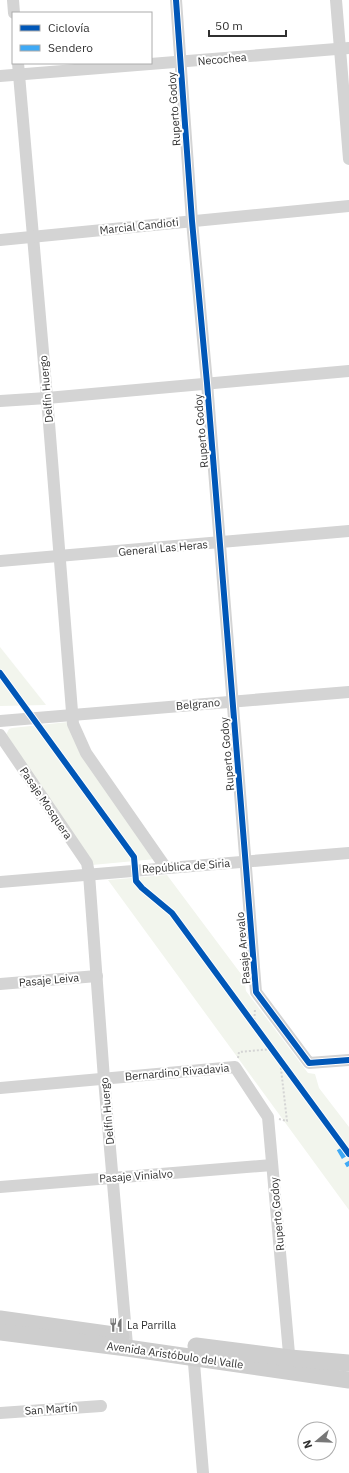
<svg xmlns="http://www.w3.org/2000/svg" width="349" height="1473" viewBox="0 0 349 1473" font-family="'IBM Plex Sans',sans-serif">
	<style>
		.grass { fill: #f2f5ed }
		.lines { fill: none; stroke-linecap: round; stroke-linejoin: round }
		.path { stroke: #d4d4d4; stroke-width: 2; stroke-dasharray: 2 2; stroke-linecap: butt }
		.street { stroke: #d4d4d4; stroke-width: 12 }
		.secondary { stroke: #cecece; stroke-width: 17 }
		.quiet { stroke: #3fa9f5; stroke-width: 5; stroke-dasharray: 10 5; stroke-linecap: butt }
		.cycleway-casing { stroke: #fff; stroke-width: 8 }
		.cycleway { stroke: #0057b8; stroke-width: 6 }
		.labels { text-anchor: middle; stroke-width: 4; stroke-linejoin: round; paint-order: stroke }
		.street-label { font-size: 11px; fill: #303030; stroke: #fff }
		.poi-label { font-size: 11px; fill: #303030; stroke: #fff; text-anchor: start }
	</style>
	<rect width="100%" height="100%" fill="#fff"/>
	<g class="grass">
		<path d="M0,647l46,58 -46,1z"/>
		<path d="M68,722l88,137 -64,6 -86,-130 3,-6 3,-1z"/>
		<path d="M167,875l77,103 2,13 62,82 7,1 4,14 30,39v83l-241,-330z"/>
	</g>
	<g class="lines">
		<g class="path">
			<path d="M254,1024l1,-15"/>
			<path d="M238,1058l1,-6 33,-3"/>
			<path d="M279,1119l8,2 -7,-61"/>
		</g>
		<g class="street">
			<path d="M13,0l1,13"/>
			<path d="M176,0l16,221 15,162 49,609 53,71 40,-3"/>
			<path d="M336,0l13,159"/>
			<path d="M18,63l29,335 26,326 13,29 80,115"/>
			<path d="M0,76l349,-28"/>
			<path d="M0,240l349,-34"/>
			<path d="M0,401l47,-3 302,-27"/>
			<path d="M0,561l349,-30"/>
			<path d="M0,721l349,-29"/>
			<path d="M0,735l87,128 2,11 15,205 23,266"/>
			<path d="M0,882l349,-29"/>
			<path d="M0,984l97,-8"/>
			<path d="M0,1088l235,-21 33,50 22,248"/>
			<path d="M0,1187l272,-22"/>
			<path d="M193,1351l10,122"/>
			<path d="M0,1413l101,-7"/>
		</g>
		<g class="secondary">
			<path d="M0,1319l121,17"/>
			<path d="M0,1332l127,16 222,32"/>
			<path d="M196,1346l94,12 59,5"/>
		</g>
		<path class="quiet" d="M339,1149l10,17"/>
		<defs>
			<g id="cycleway">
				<path d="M176,0l16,221 15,162 49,609 53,71 40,-3"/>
				<path d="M0,673l134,184 2,24 6,7 30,25 177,241"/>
			</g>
		</defs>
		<use href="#cycleway" class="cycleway-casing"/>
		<use href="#cycleway" class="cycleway"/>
	</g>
	<defs>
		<symbol id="restaurant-bare" viewBox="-9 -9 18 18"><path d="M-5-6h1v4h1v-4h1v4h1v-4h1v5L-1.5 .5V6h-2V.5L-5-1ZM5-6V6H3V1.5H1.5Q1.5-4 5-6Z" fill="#787878" stroke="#fff" stroke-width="2.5" paint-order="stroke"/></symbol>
	</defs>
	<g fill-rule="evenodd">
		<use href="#restaurant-bare" x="106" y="1315" width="20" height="20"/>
	</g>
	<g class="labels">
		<g class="street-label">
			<text transform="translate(222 59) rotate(-5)" y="4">Necochea</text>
			<text transform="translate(174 109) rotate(-94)" y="4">Ruperto Godoy</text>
			<text transform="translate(139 226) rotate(-6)" y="4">Marcial Candioti</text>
			<text transform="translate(46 389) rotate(-95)" y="4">Delfín Huergo</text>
			<text transform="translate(201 431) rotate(-95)" y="4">Ruperto Godoy</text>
			<text transform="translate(163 548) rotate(-5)" y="4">General Las Heras</text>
			<text transform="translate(198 704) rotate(-5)" y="4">Belgrano</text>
			<text transform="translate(227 754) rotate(-95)" y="4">Ruperto Godoy</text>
			<text transform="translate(46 803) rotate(56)" y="4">Pasaje Mosquera</text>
			<text transform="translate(186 866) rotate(-4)" y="4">República de Siria</text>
			<text transform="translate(243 948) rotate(-95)" y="4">Pasaje Arevalo</text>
			<text transform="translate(49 980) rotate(-5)" y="4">Pasaje Leiva</text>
			<text transform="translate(177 1072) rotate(-5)" y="4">Bernardino Rivadavia</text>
			<text transform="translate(107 1111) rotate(-95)" y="4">Delfín Huergo</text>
			<text transform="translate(136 1176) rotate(-4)" y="4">Pasaje Vinialvo</text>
			<text transform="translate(277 1214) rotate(-95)" y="4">Ruperto Godoy</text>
			<text transform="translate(175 1355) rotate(8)" y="4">Avenida Aristóbulo del Valle</text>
			<text transform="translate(51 1409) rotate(-4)" y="4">San Martín</text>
		</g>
		<g class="poi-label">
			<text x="127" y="1329">La Parrilla</text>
		</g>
	</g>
	<rect x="12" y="12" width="140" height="52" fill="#ffffff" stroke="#acacac"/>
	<rect x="20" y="25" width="20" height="6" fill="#0057b8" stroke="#acacac"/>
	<text x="48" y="32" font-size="12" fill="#303030">Ciclovía</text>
	<rect x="20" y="45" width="20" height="6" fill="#3fa9f5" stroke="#acacac"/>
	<text x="48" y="52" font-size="12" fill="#303030">Sendero</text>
	<g transform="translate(317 1441) rotate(251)"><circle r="19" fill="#ffffff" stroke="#acacac"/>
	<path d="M0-3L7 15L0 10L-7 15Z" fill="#787878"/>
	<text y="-6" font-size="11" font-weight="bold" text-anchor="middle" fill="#303030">N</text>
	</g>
	<path d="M209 30v6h77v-6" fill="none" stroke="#303030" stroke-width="2"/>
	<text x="215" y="30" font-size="12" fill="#303030" stroke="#ffffff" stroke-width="3" paint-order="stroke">50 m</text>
</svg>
